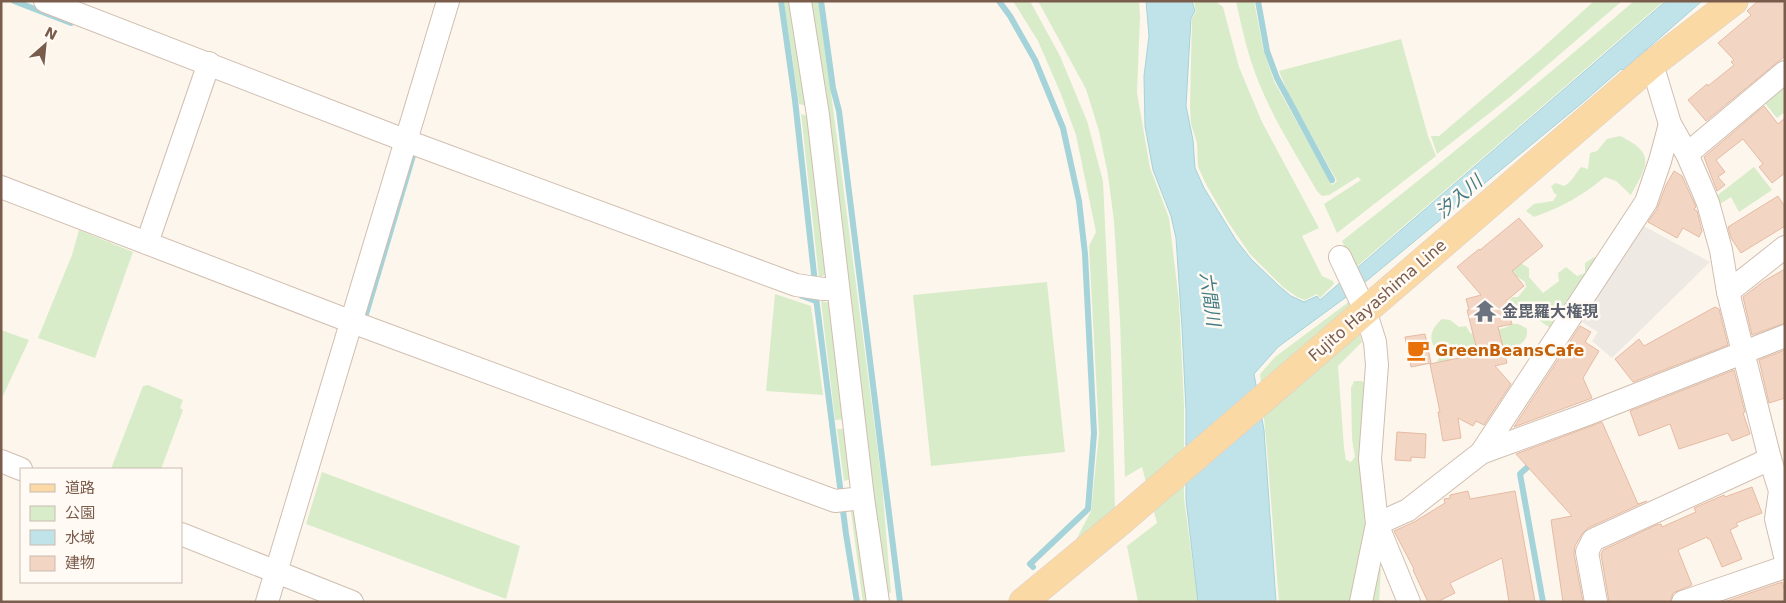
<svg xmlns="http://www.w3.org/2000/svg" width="1786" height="603" viewBox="0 0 1786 603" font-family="'DejaVu Sans','Noto Sans JP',sans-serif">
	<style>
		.industrial { fill: #efe9e4 }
		.green { fill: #d8ecc9 }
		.water { fill: #bfe3e8; stroke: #a5d3da }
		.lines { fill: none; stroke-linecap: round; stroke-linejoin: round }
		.stream { stroke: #a5d3da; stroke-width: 6 }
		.building { fill: #f3d5c3; stroke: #e6bba3 }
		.minor-casing { stroke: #d1beb0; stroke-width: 24 }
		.major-casing { stroke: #dad1cd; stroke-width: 29 }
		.minor { stroke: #fff; stroke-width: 22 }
		.major { stroke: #fbd9a5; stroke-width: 28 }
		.labels { text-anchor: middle; stroke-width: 5; stroke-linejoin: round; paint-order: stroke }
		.street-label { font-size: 16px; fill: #7a5c4d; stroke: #fffaf3 }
		.worship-label { font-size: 16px; font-weight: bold; fill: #5b616d; stroke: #fffaf3; text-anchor: start }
		.food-label { font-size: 16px; font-weight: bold; fill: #c56008; stroke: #fffaf3; text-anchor: start }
		.water-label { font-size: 18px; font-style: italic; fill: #437c86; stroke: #fffaf3 }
	</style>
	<rect width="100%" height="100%" fill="#fdf6ec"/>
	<path class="industrial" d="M1640,224l70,38 -98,96 -20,-17 6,-9 -21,-13z"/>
	<g class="green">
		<path d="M784,1h11l17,106 -13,-3z"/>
		<path d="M809,1h9l6,38 58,444 9,110 -7,-1z"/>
		<path d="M1013,1h17l30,55 27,65 16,60 8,172 4,155 -40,34 16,-31 8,-77 -10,-188 7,-14 -20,-97 -15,-41 -23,-53z"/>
		<path d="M1038,1h101l1,15 -3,77 13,75 19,50 10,83 5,105v93l14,103h-60l-11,-56 30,-23 -15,-56 -17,10 -5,-157 -6,-99 -6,-46 -9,-44 -13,-42z"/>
		<path d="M1194,1h21l8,6 16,60 23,55 57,106 -17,8 20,40 11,5 1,3 -14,14 -3,-4 -12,6 -8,-3 -14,-10 -33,-33 -22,-32 -21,-36 -9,-19 -1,-24 -6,-19 -1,-17 2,-89 4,-6z"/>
		<path d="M1236,1h18l9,47 11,33 58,104 5,-4 -48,-86 -10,-24 122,-32 27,97 8,20 -99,77 -13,-29 37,-24 -3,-3 -29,18 -7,1 -5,-5c-20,-35 -43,-71 -58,-108 -11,-27 -17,-54 -23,-82z"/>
		<path d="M1594,1h28l-112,96 -73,57 -6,-18h8l100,-85z"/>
		<path d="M1634,1h30l-309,267 -13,-27c99,-78 197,-158 292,-240z"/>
		<path d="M1785,84v28l-8,6 -14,-17z"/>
		<path d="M801,114l7,2 19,158 -8,4z"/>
		<path d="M1620,136c36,17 28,29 11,59l-15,-14 -11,-4c-25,20 -41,29 -71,40l-8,-6 8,-7 19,-3 4,-6 -3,-2 -3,-7 5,-3 8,3c8,-4 11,-12 17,-19l7,2 2,-16 7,-2 10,-12z"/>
		<path d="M1754,167l18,23 -33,22 -8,-15 -14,9 -3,-8z"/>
		<path d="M79,230l54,22 -38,106 -57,-20 34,-83z"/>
		<path d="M1594,257l10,3 -54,68 -14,-10c-14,3 -23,-5 -27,-17l3,-4h6l8,-10 -1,-5 -7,-5 -9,6 -1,-17 11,-4 10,6v9l14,16 16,-12 -1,-8 8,-6 11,9 8,-3v-10z"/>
		<path d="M1047,282l18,170 -134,14 -18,-171z"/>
		<path d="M775,294l36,12 12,89 -57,-4z"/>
		<path d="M821,301l13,3 12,115 -11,1z"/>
		<path d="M1350,301l12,41 -24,24 6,82 2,12 5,2 4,-5 -3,-18 -1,-51 3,-7h8l4,4 2,144 -12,39 -5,34h-72l-12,-152 -7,-76 15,-17z"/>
		<path d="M1442,319l8,1 9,7 7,-1 4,7 7,3 30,-9c7,-6 13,-3 20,2 1,13 -7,16 -19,20 -15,-5 -22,2 -37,3 -6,1 -9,0 -16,2l-2,6 -15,8 -1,-6 4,-8c-14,-11 -12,-24 1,-35z"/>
		<path d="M1,330l28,10 -28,60z"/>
		<path d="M148,385l35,15 -3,8 3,2 -22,59h-50l32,-83z"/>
		<path d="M837,429h7l7,50 -7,2z"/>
		<path d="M322,472l198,74 -14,53 -200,-75z"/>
		<path d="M850,505h5l15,97h-7z"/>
		<path d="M1381,568l-2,34h-9l8,-31z"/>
	</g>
	<path class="water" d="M1146,1h46l3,10 -4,7 -5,88 7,34 2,28 9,20 32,52 15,19 28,27 12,10 13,6 13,-6 3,4 346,-299h36l-79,69 -2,-1 -39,34 -229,189 -75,55 -24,27 10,56 12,172h-78l-12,-102v-90l-4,-83 -6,-89 -5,-22 -18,-46 -8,-44 -1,-50 5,-40z"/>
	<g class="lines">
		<g class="stream">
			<path d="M14,1l57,22"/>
			<path d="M781,1l14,99 20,183"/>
			<path d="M821,1l12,87 6,23 61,491"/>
			<path d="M999,1l11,15 25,44 28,68 16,73 6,53 9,179 -6,76 -58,55 3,3"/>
			<path d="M1258,1l9,50 10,27 55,102"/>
			<path d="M802,296l14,5"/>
			<path d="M816,298l30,236 11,68"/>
			<path d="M364,321l51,-172"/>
			<path d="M1532,463l-12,11 23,128"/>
		</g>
	</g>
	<g class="building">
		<path d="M1758,1h27v55l-79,65 -18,-21 19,-16 1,2 26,-21 -3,-3 3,-2 -16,-17 33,-28 -4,-4z"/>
		<path d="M1764,106l14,18 7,-6v55l-13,10 -13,-16 4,-3 -20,-25 -27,21 9,12 -7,5 7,8 -8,6 -13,-34z"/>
		<path d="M1674,171l8,5 14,31 -2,2 3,2 5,20 -3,6 -16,-9 -6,10 -29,-16 9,-13 9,-24z"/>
		<path d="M1778,196l7,11v19l-44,27 -10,-15 -3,-11z"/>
		<path d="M1519,218l24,28 -31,25 12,15 -18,15 6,23 -14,3 9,36 -12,3 16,18 -27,41 -8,-4 -3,5 -15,-8 3,20 -18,3 -5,-29h2l-10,-48 48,-10 -11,-44h2l-3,-11 15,-4 -24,-28 22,-18 1,1z"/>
		<path d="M1785,269v54l-33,12 -9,-38 21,-16z"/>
		<path d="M1715,307l4,2 9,36 -95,37 -18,-23 24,-20 5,7z"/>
		<path d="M1580,326l11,6 -6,10 14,9 -16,27 9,20 -78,29z"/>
		<path d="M1425,334l6,29 -20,4 -6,-30z"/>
		<path d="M1785,350v48l-16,5 -10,-43z"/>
		<path d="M1734,370l11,42 -2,1 7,21 -18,7 -4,-8 -49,16 -9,-25 -31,12 -9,-25z"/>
		<path d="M1602,422l36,82 9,-3 -59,27 -6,6 -7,12 -1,8 9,48h-20l-12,-82 21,-4 -56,-62z"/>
		<path d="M1397,432l29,2 -1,24 -14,-1v4l-16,-1z"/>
		<path d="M1752,487l10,26 -26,10 2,3 -8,4 12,29 -20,8 -12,-28h-2l-1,-2 -29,13 14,35 -19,8 -3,9h-61l-8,-48 2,-4 53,-25 5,-1 1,3 34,-15 -2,-4 30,-13 1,2z"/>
		<path d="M1468,491l2,8 45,-8 20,111h-26l-7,-44 -52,25 5,10 -18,9h-9l-15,-32 1,-1 -20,-38 20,-9 31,-19 -1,-4 6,-1v-3z"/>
		<path d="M1782,582l3,9v11h-61z"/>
	</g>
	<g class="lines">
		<defs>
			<g id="minor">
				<path d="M45,1l367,142 384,142 27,4h14"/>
				<path d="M800,1l18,114 45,383 15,104"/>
				<path d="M1652,64l18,60 17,30 13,30 8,19 13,47 7,42 42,167 10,32 -4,28 9,37"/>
				<path d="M1687,154l98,-82"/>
				<path d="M1,187l351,135 483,179 28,-3"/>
				<path d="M147,243l62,-180"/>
				<path d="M1340,257l25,53 10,32 2,23 -7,94 7,65 -16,78"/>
				<path d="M1728,292l57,-45"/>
				<path d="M1481,453l165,-251 14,-41 10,-37"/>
				<path d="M1,461l20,8"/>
				<path d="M181,534l171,68"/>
				<path d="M267,602l181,-601"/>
				<path d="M1409,602l-32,-78 31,-14 73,-57 104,-38 200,-79"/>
				<path d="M1596,602l-9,-50 6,-12 177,-81"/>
				<path d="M1683,602l102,-35"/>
			</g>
			<path id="major" d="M1023,602l98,-81 531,-457 82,-63"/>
		</defs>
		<use href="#minor" class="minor-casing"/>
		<use href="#major" class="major-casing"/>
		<use href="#minor" class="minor"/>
		<use href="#major" class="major"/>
	</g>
	<defs>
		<symbol id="temple-bare" viewBox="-9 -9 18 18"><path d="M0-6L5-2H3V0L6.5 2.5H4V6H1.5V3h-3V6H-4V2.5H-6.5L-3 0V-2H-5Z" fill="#6b7280" stroke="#fffaf3" stroke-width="2.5" paint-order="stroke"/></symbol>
		<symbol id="cafe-bare" viewBox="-9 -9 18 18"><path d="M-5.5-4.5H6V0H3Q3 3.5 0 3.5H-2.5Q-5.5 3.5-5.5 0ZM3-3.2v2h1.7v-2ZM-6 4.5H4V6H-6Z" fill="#e8710a" stroke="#fffaf3" stroke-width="2.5" paint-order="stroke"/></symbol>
	</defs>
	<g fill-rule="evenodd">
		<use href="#temple-bare" x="1469" y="295" width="32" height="32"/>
		<use href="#cafe-bare" x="1402" y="334" width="32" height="32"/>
	</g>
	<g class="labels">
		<g class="street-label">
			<text transform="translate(1377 300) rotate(-41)" y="6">Fujito Hayashima Line</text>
		</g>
		<g class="worship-label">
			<text x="1502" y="317">金毘羅大権現</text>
		</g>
		<g class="food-label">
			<text x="1435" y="356">GreenBeansCafe</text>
		</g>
		<g class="water-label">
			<text transform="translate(1459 197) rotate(-41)" y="6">汐入川</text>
			<text transform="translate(1210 299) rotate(82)" y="6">六間川</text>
		</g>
	</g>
	<rect width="1786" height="603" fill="none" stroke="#7a5c4d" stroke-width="5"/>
	<rect x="20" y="468" width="162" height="115" fill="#fffaf3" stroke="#cabbb1"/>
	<rect x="30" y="484" width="25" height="8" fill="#fbd9a5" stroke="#cabbb1"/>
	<text x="65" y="493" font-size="15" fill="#7a5c4d">道路</text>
	<rect x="30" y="506" width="25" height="15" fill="#d8ecc9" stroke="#cabbb1"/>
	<text x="65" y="518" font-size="15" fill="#7a5c4d">公園</text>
	<rect x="30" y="530" width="25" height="15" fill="#bfe3e8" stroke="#cabbb1"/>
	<text x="65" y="543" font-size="15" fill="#7a5c4d">水域</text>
	<rect x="30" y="556" width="25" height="15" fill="#f3d5c3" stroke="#cabbb1"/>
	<text x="65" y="568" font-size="15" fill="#7a5c4d">建物</text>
	<g transform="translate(45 45) rotate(27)" stroke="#fffaf3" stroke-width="4" paint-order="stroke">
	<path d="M0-4L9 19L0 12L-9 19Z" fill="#7a5c4d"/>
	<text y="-8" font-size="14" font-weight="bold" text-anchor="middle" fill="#7a5c4d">N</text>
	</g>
</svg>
